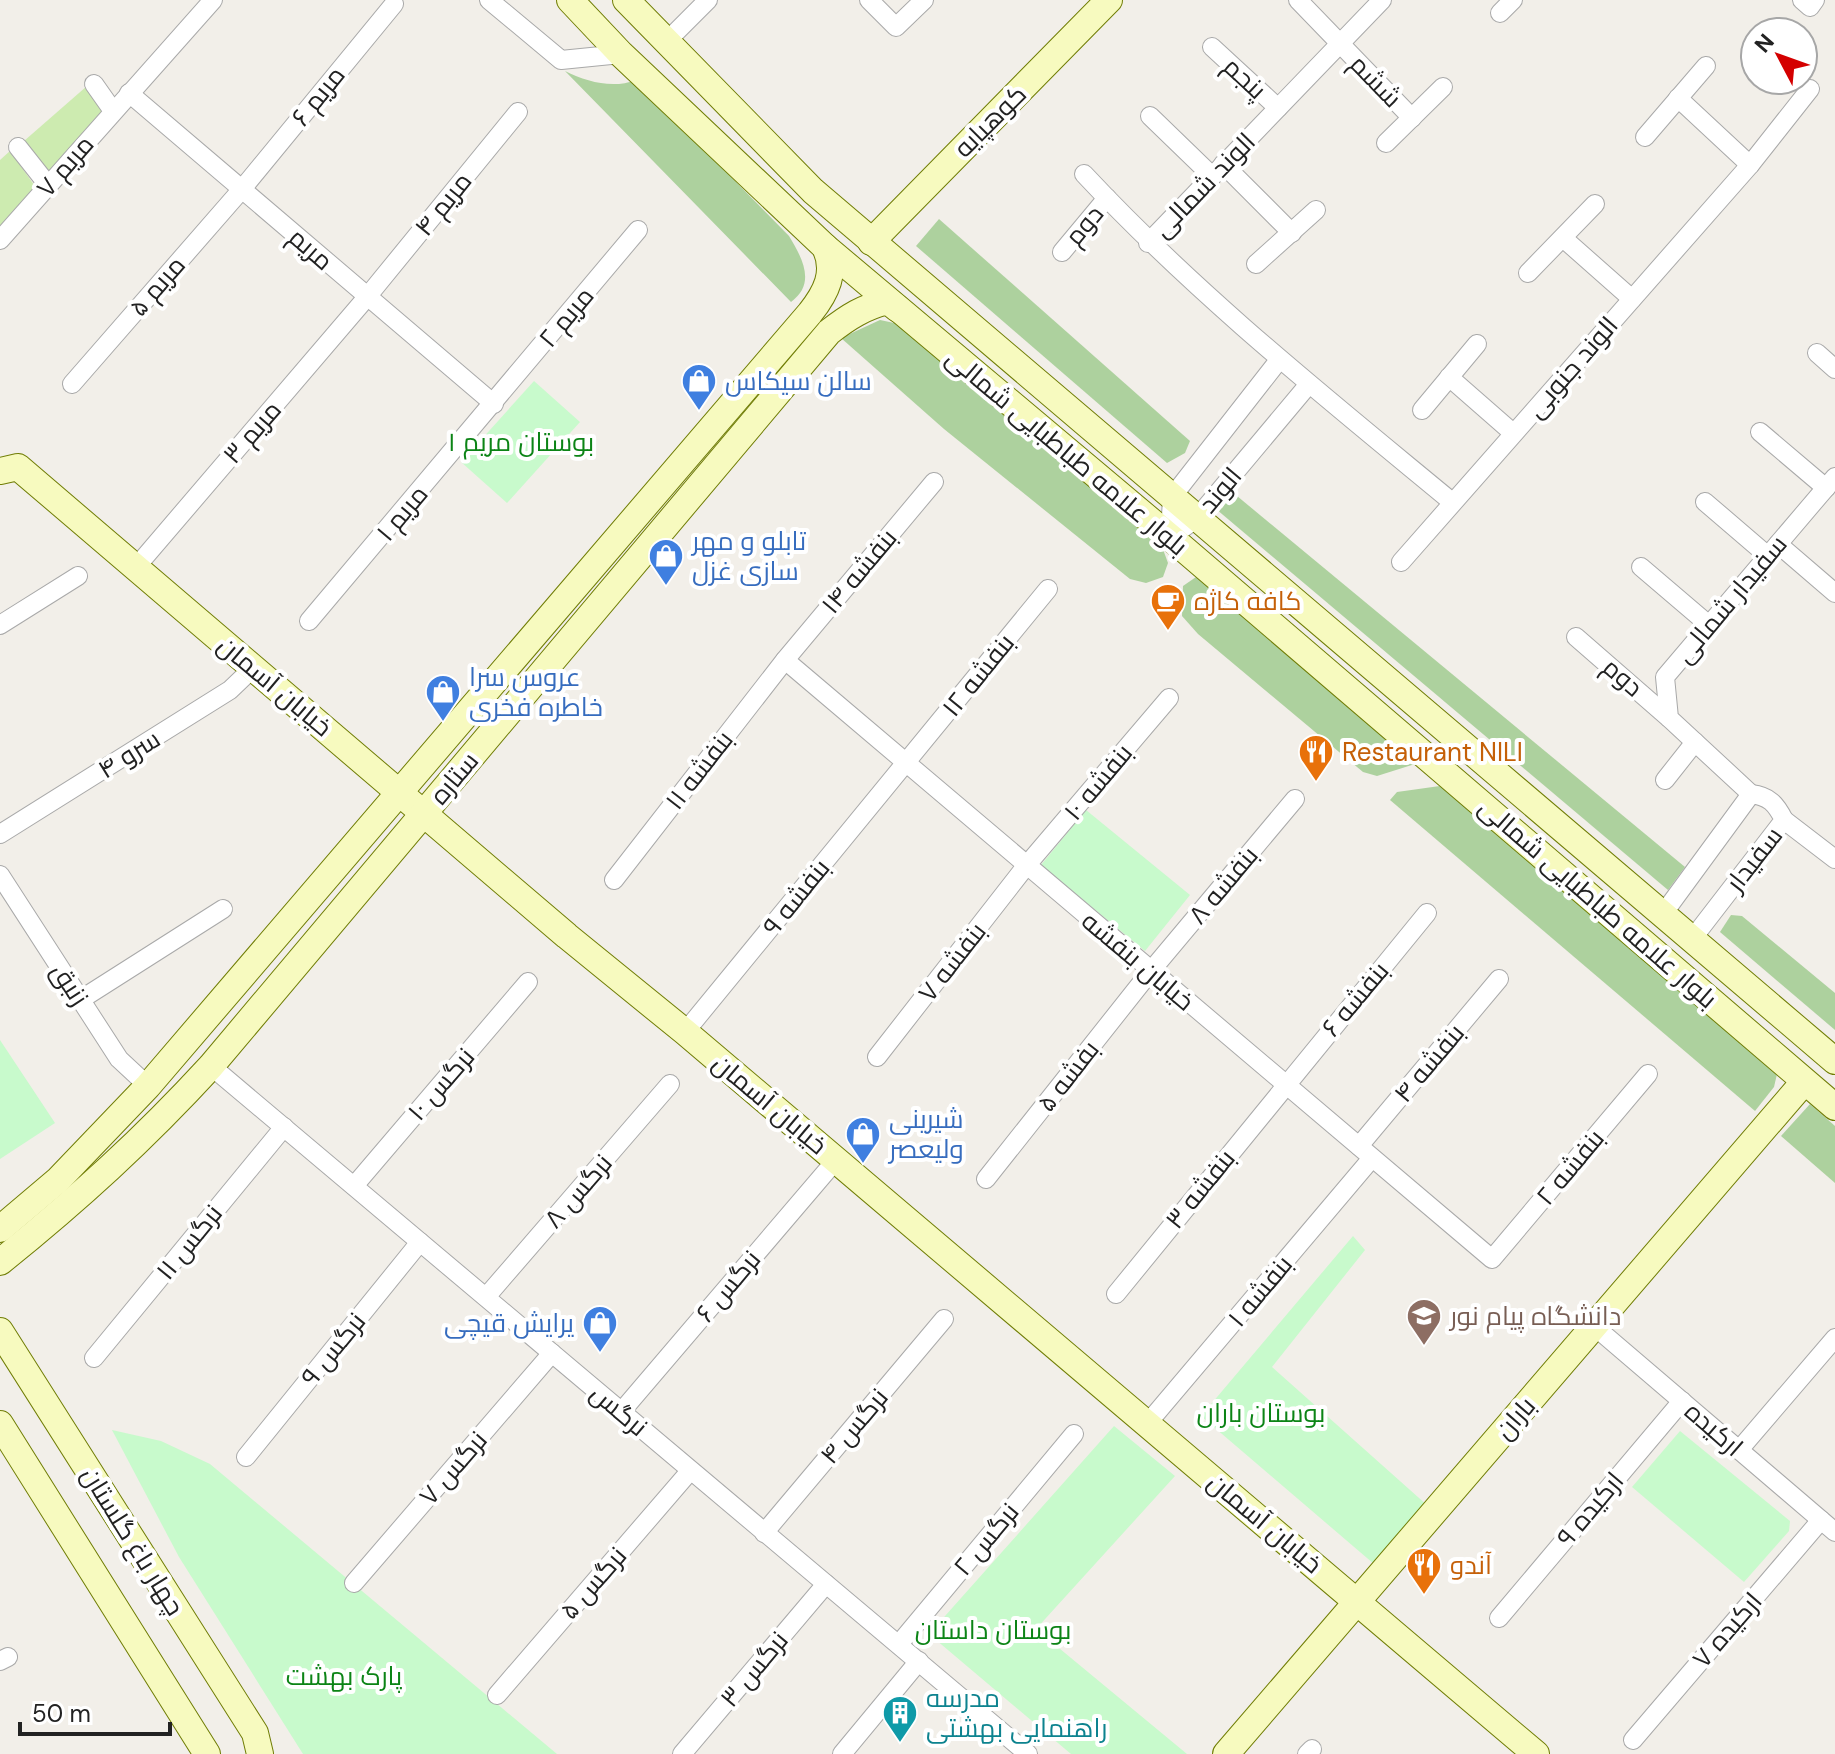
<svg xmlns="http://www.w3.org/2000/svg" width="1835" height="1754" viewBox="0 0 1835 1754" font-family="'DM Sans',Cairo,sans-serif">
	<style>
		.grass { fill: #cdebb0 }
		.forest { fill: #add19e }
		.park { fill: #c8facc }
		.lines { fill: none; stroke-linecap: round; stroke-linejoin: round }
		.street-casing { stroke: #a9a9a9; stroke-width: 20 }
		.secondary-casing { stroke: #707d05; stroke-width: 28 }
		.street { stroke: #fff; stroke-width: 18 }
		.secondary { stroke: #f7fabf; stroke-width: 26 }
		.labels { text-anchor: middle; stroke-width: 8; stroke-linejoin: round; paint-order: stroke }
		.street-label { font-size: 26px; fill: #222; stroke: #fff }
		.shop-label { font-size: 26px; fill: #366cbe; stroke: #fff; text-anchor: start }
		.park-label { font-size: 26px; fill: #0c8416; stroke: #fff }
		.food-label { font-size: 26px; fill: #c56008; stroke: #fff; text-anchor: start }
		.education-label { font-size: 26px; fill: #785e54; stroke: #fff; text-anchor: start }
		.culture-label { font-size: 26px; fill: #0d838f; stroke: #fff; text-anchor: start }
	</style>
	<rect width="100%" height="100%" fill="#f2efe9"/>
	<g class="grass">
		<path d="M87,86l17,27 -55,61 -25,-33z"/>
		<path d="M10,151l27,38 -37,39v-68z"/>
	</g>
	<g class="forest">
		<path d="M565,71c22,11 48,18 71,9l153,156c14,23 27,48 2,66z"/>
		<path d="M939,219l251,222 -5,12 -18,10 -251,-217z"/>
		<path d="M880,320l19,4 24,19 238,201 7,19 -5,14 -17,6 -16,-4 -186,-150 -103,-91z"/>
		<path d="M1231,491l454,376 -17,23 -452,-381z"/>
		<path d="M1196,577l12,6 207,181 -38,12 -14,-4 -165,-138 -16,-18 1,-30z"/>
		<path d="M1447,785l330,289 -3,13 -19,24 -365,-311 7,-8z"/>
		<path d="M1731,915l11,1 93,77v37l-115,-98z"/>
		<path d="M1810,1104l25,22v57l-54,-47z"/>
	</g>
	<g class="park">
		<path d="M534,381l46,41 -73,81 -46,-41z"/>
		<path d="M1086,810l104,85 -45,56 -104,-86z"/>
		<path d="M0,1040l55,83 -55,36z"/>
		<path d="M1353,1236l12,14 -93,117 156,139 -54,58 -173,-148z"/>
		<path d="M1114,1426l61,50 -139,153 151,125h-116l-142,-120z"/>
		<path d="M112,1430l49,11 49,23 347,290h-254l-124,-197z"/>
		<path d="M1680,1431l110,90 -1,10 -45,51 -112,-95z"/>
	</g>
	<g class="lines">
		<defs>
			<g id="street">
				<path d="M489,0l72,60 60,-6"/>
				<path d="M869,0l27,27 28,-27"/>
				<path d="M1298,0l114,118"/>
				<path d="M1802,0l8,7 5,-7"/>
				<path d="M1500,13l13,-13"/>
				<path d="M665,43l43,-43"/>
				<path d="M1212,47l66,61"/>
				<path d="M94,84l19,27"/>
				<path d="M129,93l365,311"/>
				<path d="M1678,98l72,67"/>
				<path d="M1150,116l62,60"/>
				<path d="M1645,137l61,-71"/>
				<path d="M1386,143l57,-56"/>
				<path d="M18,147l30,38"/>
				<path d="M1223,164l69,69"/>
				<path d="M1084,174c113,121 241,223 368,328"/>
				<path d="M1563,238l69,61"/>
				<path d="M0,240l213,-240"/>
				<path d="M1148,243l234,-243"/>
				<path d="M1062,252l45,-54"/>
				<path d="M1256,264l60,-54"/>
				<path d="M1528,273l67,-69"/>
				<path d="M1817,353l18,16"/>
				<path d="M1449,377l64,56"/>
				<path d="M72,384l170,-195 152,-185"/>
				<path d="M1422,410l55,-66"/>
				<path d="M1760,432l66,56"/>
				<path d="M1705,502l63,54"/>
				<path d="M1170,537l2,-40 107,-137"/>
				<path d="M1170,537l26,-18 113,-135"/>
				<path d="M1778,544l57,49"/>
				<path d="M1401,562l349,-397 60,-76"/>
				<path d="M137,566l230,-269 151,-185"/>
				<path d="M1641,567l68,58"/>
				<path d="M309,621l329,-391"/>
				<path d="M0,625l78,-49"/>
				<path d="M1576,637l93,81"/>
				<path d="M785,660l707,599 156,-185"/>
				<path d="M1665,780l30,-38"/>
				<path d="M1751,794l-82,-76 -4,-41 170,-200"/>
				<path d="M1784,820l51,39"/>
				<path d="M0,834l230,-144 23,-22"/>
				<path d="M0,875l119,184 29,27"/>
				<path d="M614,880l171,-220 149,-178"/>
				<path d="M1663,914l88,-120c18,2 25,10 33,26l-91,118"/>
				<path d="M80,1000l143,-91"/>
				<path d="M685,1032l363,-443"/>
				<path d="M877,1057l149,-191 143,-168"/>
				<path d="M211,1066l817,688"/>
				<path d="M1359,1146l140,-167"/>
				<path d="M986,1179l164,-207 145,-173"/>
				<path d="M354,1186l174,-204"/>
				<path d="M1116,1294l311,-381"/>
				<path d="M486,1297l184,-213"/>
				<path d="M1594,1326l241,206"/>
				<path d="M94,1358l190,-231"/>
				<path d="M621,1412l215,-252"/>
				<path d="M1147,1424l225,-266"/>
				<path d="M1739,1450l96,-112"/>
				<path d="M246,1457l174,-215"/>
				<path d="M764,1533l180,-214"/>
				<path d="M354,1583l198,-230"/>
				<path d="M1499,1618l183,-217"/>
				<path d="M899,1644l175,-210"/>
				<path d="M0,1661l8,-4"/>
				<path d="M497,1695l193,-224"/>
				<path d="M1633,1740l188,-220"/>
				<path d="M682,1754l144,-170"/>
				<path d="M842,1754l77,-93"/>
				<path d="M1307,1754l5,-5"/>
			</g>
			<g id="secondary">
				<path d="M570,0l51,54 204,193 345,290 665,570"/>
				<path d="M626,0l187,191 1022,870"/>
				<path d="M871,242l238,-242"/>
				<path d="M0,471l18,-4 549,469 118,96 851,722"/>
				<path d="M0,1229l58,-49 90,-94 662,-773c16,-20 27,-41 15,-66"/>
				<path d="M0,1262c78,-63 143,-122 211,-196l618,-734c19,-15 35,-25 59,-31l10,8"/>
				<path d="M0,1331l255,402 5,21"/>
				<path d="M0,1424l207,330"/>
				<path d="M1226,1754l578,-672"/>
			</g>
		</defs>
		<use href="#street" class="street-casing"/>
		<use href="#secondary" class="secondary-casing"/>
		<use href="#street" class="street"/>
		<use href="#secondary" class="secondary"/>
	</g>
	<defs>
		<symbol id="shop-pin" viewBox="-11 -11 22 30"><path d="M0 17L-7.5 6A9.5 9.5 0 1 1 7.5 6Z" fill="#3f7fe0" stroke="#fff"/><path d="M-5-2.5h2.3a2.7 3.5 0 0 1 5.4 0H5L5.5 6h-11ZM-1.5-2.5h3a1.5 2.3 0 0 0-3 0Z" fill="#fff"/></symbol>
		<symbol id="cafe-pin" viewBox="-11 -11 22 30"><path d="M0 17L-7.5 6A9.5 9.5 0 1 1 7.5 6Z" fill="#e8710a" stroke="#fff"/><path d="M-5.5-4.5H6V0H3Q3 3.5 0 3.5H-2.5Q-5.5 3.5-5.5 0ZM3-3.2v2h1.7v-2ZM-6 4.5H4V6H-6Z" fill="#fff"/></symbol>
		<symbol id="restaurant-pin" viewBox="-11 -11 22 30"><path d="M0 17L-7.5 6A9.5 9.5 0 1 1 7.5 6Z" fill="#e8710a" stroke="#fff"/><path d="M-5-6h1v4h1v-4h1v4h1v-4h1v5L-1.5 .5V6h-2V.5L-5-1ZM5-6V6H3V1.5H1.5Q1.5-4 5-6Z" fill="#fff"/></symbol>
		<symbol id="university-pin" viewBox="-11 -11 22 30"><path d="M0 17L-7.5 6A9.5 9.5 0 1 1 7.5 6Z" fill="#8d6e63" stroke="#fff"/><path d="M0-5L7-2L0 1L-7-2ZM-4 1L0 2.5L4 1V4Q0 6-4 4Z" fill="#fff"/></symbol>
		<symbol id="building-pin" viewBox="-11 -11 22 30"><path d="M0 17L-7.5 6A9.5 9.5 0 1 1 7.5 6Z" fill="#0f9aa8" stroke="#fff"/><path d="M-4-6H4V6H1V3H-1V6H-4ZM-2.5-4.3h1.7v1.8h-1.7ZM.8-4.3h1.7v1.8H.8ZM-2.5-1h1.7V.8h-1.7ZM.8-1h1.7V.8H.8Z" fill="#fff"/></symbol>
	</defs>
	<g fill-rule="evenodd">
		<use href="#shop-pin" x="679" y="361" width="40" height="54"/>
		<use href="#shop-pin" x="646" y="536" width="40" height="54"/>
		<use href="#cafe-pin" x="1148" y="581" width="40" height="54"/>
		<use href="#shop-pin" x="423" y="672" width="40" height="54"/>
		<use href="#restaurant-pin" x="1296" y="732" width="40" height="54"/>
		<use href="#shop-pin" x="843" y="1114" width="40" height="54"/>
		<use href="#university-pin" x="1404" y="1296" width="40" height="54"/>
		<use href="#shop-pin" x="580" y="1303" width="40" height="54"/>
		<use href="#restaurant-pin" x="1404" y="1545" width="40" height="54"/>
		<use href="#building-pin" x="880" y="1693" width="40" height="54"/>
	</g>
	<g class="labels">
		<g class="street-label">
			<text transform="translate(1245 78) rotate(43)" y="9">پنجم</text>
			<text transform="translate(1376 81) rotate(46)" y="9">ششم</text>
			<text transform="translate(318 96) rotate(-51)" y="9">مریم ۶</text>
			<text transform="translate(990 121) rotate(-45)" y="9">کوهپایه</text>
			<text transform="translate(65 166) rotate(-49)" y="9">مریم ۷</text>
			<text transform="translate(1204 185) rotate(-46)" y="9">الوند شمالی</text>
			<text transform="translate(443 204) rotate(-51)" y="9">مریم ۴</text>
			<text transform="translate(1084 225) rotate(-50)" y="9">دوم</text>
			<text transform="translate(311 249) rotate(41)" y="9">مریم</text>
			<text transform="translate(157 286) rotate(-49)" y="9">مریم ۵</text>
			<text transform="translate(566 317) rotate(-50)" y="9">مریم ۲</text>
			<text transform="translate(1572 367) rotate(-49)" y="9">الوند جنوبی</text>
			<text transform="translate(252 432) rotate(-49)" y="9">مریم ۳</text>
			<text transform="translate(1067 452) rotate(40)" y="9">بلوار علامه طباطبایی شمالی</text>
			<text transform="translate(1220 490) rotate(-50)" y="9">الوند</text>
			<text transform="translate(402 513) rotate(-50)" y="9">مریم ۱</text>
			<text transform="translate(859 571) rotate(-50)" y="9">بنفشه ۱۴</text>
			<text transform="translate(1731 599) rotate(-50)" y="9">سفیدار شمالی</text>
			<text transform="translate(978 675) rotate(-51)" y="9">بنفشه ۱۲</text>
			<text transform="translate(1623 677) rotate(41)" y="9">دوم</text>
			<text transform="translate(275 686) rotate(40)" y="9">خیابان آسمان</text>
			<text transform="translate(129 754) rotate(-32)" y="9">سرو ۴</text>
			<text transform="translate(699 770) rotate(-52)" y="9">بنفشه ۱۱</text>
			<text transform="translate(454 778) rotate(-50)" y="9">ستاره</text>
			<text transform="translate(1098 782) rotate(-50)" y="9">بنفشه ۱۰</text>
			<text transform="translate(1754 859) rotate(-52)" y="9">سفیدار</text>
			<text transform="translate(1223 885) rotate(-50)" y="9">بنفشه ۸</text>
			<text transform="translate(796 897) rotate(-51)" y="9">بنفشه ۹</text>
			<text transform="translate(1598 903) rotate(41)" y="9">بلوار علامه طباطبایی شمالی</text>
			<text transform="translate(1138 961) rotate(40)" y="9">خیابان بنفشه</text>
			<text transform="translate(952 962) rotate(-52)" y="9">بنفشه ۷</text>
			<text transform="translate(70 984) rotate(57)" y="9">زنبق</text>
			<text transform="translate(1355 999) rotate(-50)" y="9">بنفشه ۶</text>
			<text transform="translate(1429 1063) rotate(-50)" y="9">بنفشه ۴</text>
			<text transform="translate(1068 1076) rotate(-52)" y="9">بفشه ۵</text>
			<text transform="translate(441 1084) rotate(-49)" y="9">نرگس ۱۰</text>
			<text transform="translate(770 1104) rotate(40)" y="9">خیابان آسمان</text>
			<text transform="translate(1570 1167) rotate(-50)" y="9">بنفشه ۲</text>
			<text transform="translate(1200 1189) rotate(-51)" y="9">بنفشه ۳</text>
			<text transform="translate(578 1191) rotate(-49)" y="9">نرگس ۸</text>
			<text transform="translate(189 1242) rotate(-51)" y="9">نرگس ۱۱</text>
			<text transform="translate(728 1286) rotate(-50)" y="9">نرگس ۶</text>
			<text transform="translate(1260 1291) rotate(-50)" y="9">بنفشه ۱</text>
			<text transform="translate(333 1349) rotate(-51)" y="9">نرگس ۹</text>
			<text transform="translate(619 1410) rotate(40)" y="9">نرگس</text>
			<text transform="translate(1515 1418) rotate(-49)" y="9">باران</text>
			<text transform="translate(854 1426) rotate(-50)" y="9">نرگس ۴</text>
			<text transform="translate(1714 1429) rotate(41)" y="9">ارکیده</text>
			<text transform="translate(453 1468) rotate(-49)" y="9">نرگس ۷</text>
			<text transform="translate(1590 1509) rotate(-50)" y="9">ارکیده ۹</text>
			<text transform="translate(1265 1523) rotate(40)" y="9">خیابان آسمان</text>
			<text transform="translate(986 1539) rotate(-50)" y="9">نرگس ۲</text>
			<text transform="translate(133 1541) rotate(58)" y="9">چهار باغ گلستان</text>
			<text transform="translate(593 1583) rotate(-49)" y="9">نرگس ۵</text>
			<text transform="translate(1727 1630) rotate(-49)" y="9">ارکیده ۷</text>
			<text transform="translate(754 1669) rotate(-50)" y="9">نرگس ۳</text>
		</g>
		<g class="shop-label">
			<text x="725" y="390">سالن سیکاس</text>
			<text x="692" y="550">تابلو و مهر<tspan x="692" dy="30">سازی غزل</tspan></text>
			<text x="469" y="686">عروس سرا<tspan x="469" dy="30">خاطره فخری</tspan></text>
			<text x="889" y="1128">شیرینی<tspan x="889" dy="30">ولیعصر</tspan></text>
			<text x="574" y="1332" text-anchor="end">یرایش قیچی</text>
		</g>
		<g class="park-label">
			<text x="521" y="451">بوستان مریم ۱</text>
			<text x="1261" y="1422">بوستان باران</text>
			<text x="993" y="1639">بوستان داستان</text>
			<text x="344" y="1685">پارک بهشت</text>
		</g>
		<g class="food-label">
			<text x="1194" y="610">کافه کاژه</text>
			<text x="1342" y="761">Restaurant NILI</text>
			<text x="1450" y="1574">آندو</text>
		</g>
		<g class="education-label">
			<text x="1450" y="1325">دانشگاه پیام نور</text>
		</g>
		<g class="culture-label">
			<text x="926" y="1707">مدرسه<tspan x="926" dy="30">راهنمایی بهشتی</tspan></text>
		</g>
	</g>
	<g transform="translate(1779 56) rotate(311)"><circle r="38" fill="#ffffff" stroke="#a7a7a7" stroke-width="2"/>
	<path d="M0-6L14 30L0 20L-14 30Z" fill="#d40000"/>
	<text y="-12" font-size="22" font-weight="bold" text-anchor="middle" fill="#222222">N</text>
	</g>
	<path d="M20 1722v12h150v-12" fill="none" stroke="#222222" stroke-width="4"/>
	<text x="32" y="1722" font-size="24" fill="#222222" stroke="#ffffff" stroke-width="6" paint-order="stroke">50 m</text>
</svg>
